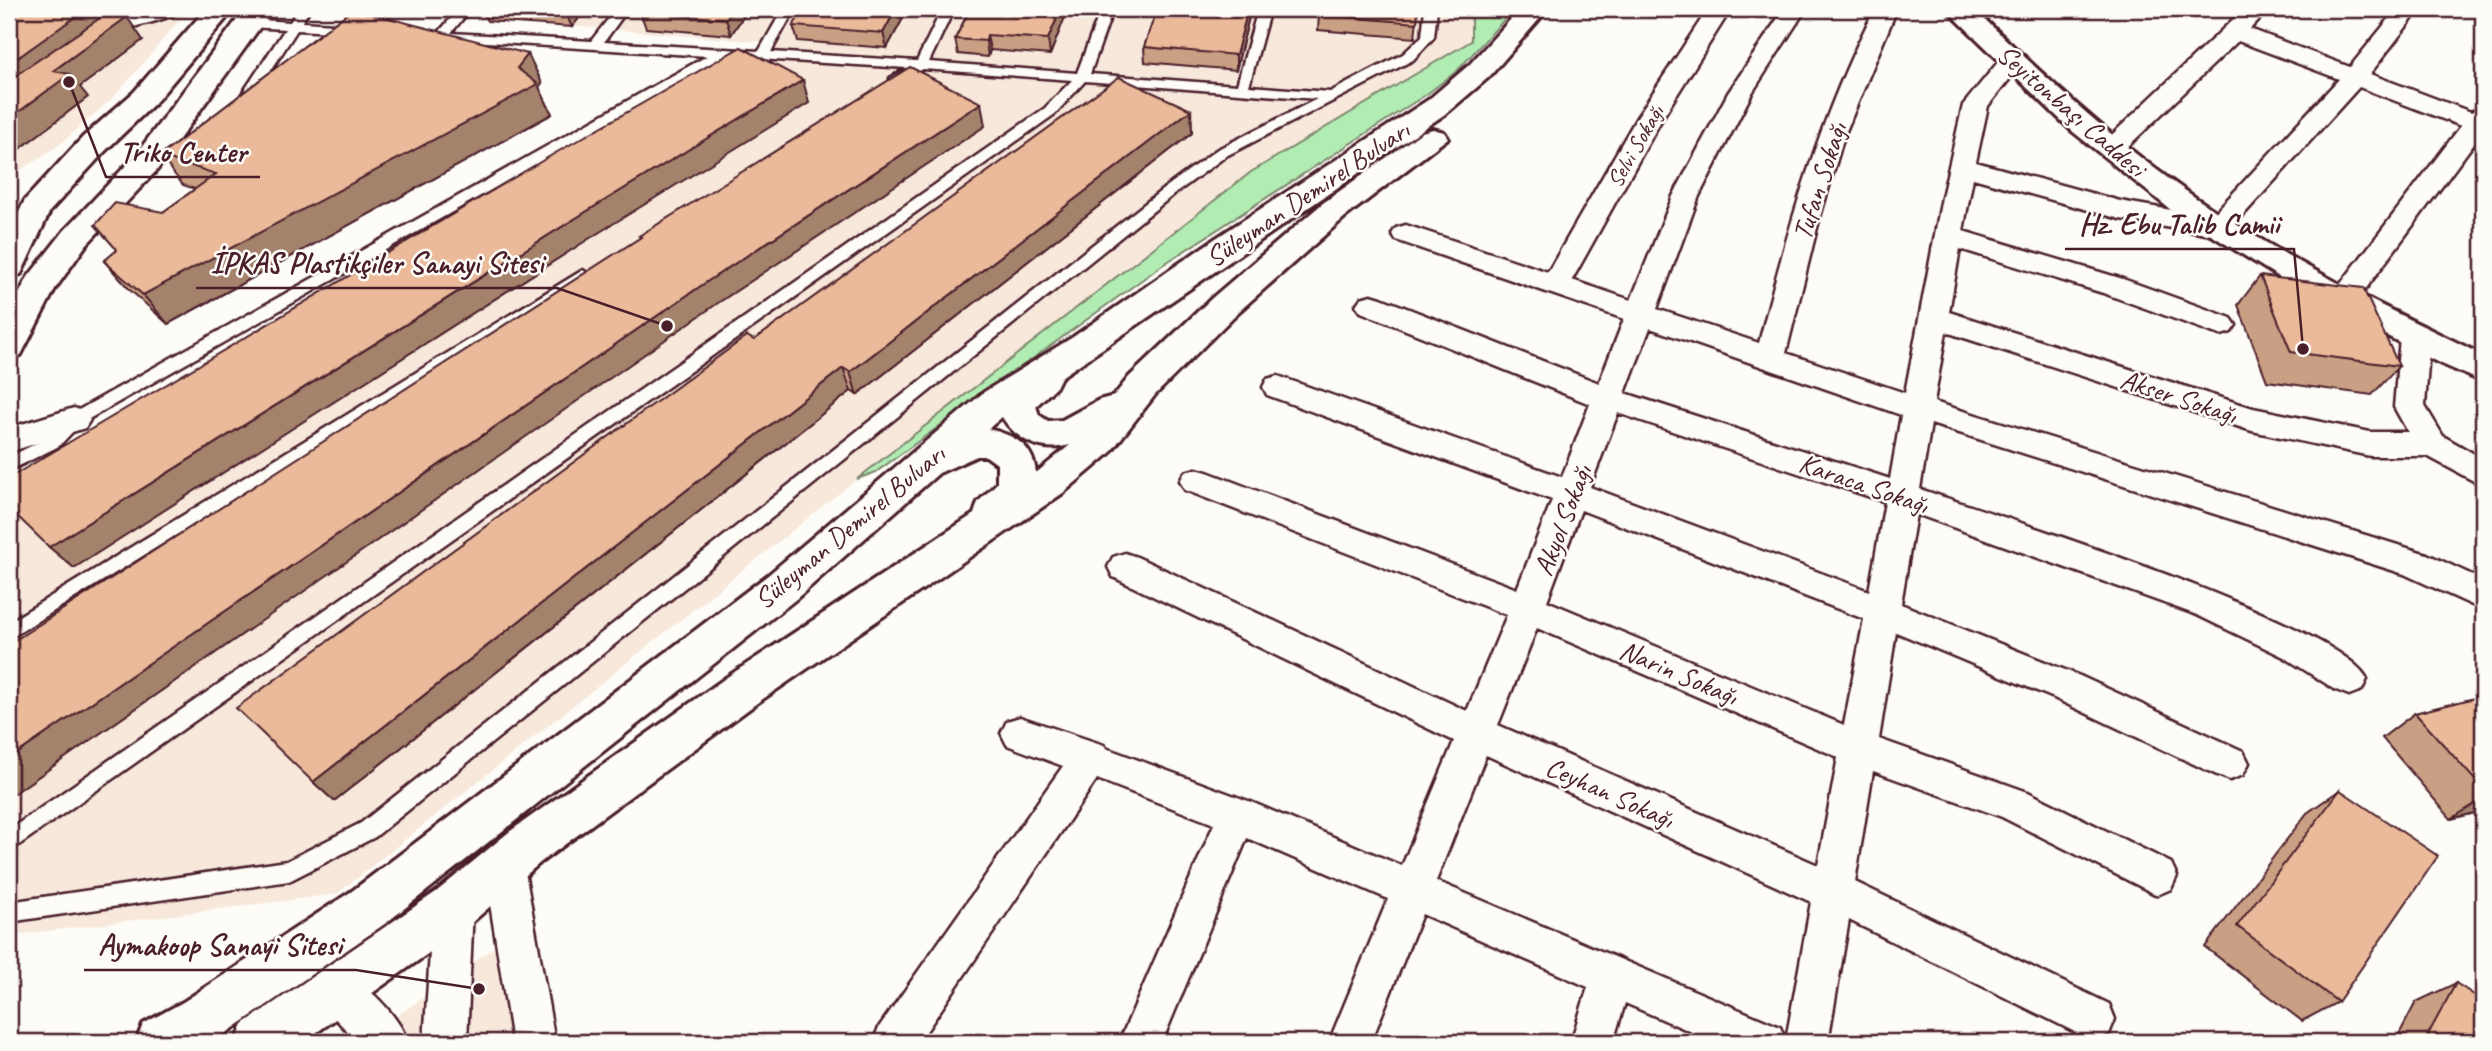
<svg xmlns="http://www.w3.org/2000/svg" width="2492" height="1051" viewBox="0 0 2492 1051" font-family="Caveat,sans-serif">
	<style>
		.built { fill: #f7e8db }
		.green { fill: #b1edb2; stroke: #7e866e; stroke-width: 2 }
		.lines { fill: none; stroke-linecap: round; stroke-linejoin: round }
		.lane-casing { stroke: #4a1f2b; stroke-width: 5 }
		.street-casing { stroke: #4a1f2b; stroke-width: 5 }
		.secondary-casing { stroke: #4a1f2b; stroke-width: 6 }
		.lane { fill: #fdfcf7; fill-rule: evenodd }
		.street { fill: #fdfcf7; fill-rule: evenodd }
		.secondary { fill: #fdfcf7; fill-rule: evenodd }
		.wall { fill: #c9a084; stroke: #4a1f2b; stroke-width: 2 }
		.shaded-wall { fill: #a4826c; stroke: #4a1f2b; stroke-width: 2 }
		.building { fill: #eaba9a; stroke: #4a1f2b; stroke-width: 2 }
		.labels { text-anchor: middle; stroke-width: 5; stroke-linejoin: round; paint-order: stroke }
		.far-street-label { font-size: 23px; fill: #4a1f2b; stroke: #fdfcf7 }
		.street-label { font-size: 28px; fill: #4a1f2b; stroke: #fdfcf7 }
		.leader { fill: none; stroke: #4a1f2b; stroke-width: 2.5 }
		.callout-dot { fill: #4a1f2b; stroke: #fdfcf7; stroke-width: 2.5 }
		.callout-label { font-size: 30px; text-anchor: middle; font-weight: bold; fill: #4a1f2b; stroke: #fdfcf7; stroke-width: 5; stroke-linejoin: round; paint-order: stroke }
	</style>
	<rect width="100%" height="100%" fill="#fdfcf7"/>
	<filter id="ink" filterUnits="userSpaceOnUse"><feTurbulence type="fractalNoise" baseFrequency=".0143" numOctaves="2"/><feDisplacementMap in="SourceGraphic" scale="14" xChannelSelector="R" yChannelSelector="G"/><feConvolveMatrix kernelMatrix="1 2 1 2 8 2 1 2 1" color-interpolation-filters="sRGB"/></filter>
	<g filter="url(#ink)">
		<g class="built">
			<path d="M9,9h180l-74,87 -56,49 -50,33z"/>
			<path d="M364,9h1107v31l-220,132 -394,307 -520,415 -328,42v-456l765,-437z"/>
			<path d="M512,935l17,107h-169z"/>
		</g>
		<path class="green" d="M1471,9h43l-57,62 -30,23 -266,172 -285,206 -19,7 394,-307 220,-131z"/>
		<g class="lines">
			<defs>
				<g id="lane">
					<path d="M138,9h14l-9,8 22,-8h17c-15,12 -38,14 -55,20 -9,3 -10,10 -20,9v-6z"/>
					<path d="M298,9h12l-8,13 49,3 6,4 -6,4 -54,-3 -47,73h-10l-2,-3 47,-71 -37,-2 -6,-4 6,-4 42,3z"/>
					<path d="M459,9h12l-20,24 140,8 25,-32h12l-24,33 155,9 24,-42h12l-24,43 146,9 25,-52h12l-25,53 148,11 24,-64h12l-23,65 147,11 21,-76h12l-21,77 81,6 73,-38 19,-18 3,-27h12l-3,28 -21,23 -187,96 -54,40 -797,641 -86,44 -280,41v-20l278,-41 74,-38 801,-633 54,-40 101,-51 -232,-18 -30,33 -1046,738v-22l1036,-722 27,-28 -149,-11 -28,16 -5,-1v-6l17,-10 -183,-11 -644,367 -21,22 -50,25v-14l38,-19 21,-22 639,-360 -269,-17v-6z"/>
					<path d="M583,270l7,5 -2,4 -579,360v-17z"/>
				</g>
				<g id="street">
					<path d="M1708,9h23l-68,108 -91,163 59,20 42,-104 55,-103 56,-84h22l-54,84 -53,103 -42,113 102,34c29,-115 61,-228 116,-334h22l-53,127 -26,88 -32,129 119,40 37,-196 21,-92 40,-49h18l3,5 -36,45 -12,56 144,39 91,16 128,-138 -101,-38 -118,113h-18l-4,-6 146,-139h25l-19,20 100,38 47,-58h23l-50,65 101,38 12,-6v25l-130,175 -10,3 -10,-3 -4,-7 132,-173 -102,-39 -132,146 -10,3 -97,-17 -147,-41 -10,53 160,48 108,39 5,7 -5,7 -10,3 -10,-3 -108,-39 -143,-44 -11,63 304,96 117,24h38l-14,-25 6,-70 5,-7 10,-3 10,3 5,7 -5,69 18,30 40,23v27l-56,-30h-57l-118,-25 -306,-99 -12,70 493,152 56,26v30l-79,-36 -473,-150 -11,65c75,26 420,134 447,190l-5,11 -13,5 -13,-5 -52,-33 -87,-42 -281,-101 -15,90 179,72 163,75 6,12 -6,12 -13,5 -13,-5 -163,-77 -158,-66 -17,107 149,53 143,71 6,13 -6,13 -14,6 -155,-78 -129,-46 -18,111 254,122 6,15 -6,15 -15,6 -15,-6 -230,-114 -21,122h-113l-90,-39 -12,39h-42l17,-55 -166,-73 -51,128h-42l59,-143 -141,-61 -85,204h-43l95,-218 -117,-45 -178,263h-46l6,-15 184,-261 -56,-21 -6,-12 6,-12 13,-4 84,28 2,3 145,54 151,64 52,-125 -341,-164 -5,-10 5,-10 12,-4 12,4 330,154 40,-96 -322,-125 -5,-9 5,-9 11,-3 11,3 310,117 35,-89 -285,-105 -4,-8 4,-8 11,-3 284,101 28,-73 -229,-92 -5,-7 5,-7 10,-3 10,3 218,85 25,-64 -228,-79 -4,-6 4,-6 10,-3 142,47 89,-155zM1650,328l251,87 -11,64 -265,-86zM1618,413l267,89 -16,89 -279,-104zM1581,510l283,109 -20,106 -297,-124zM1537,628l301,129 -20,108 -320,-140zM1486,755l325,147 -25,138 -6,-13 -344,-146z"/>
					<path d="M74,408l11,4 5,8 -5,8 -76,24v-24z"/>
					<path d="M504,847l14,6 6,13 31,176h-43l-28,-176 6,-13z"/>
					<path d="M453,888l14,6 6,14 -6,134h-43l9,-134 6,-14z"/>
					<path d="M338,970c27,11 60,45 70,72h-50l-35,-36 -6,-15 6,-15z"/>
				</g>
				<g id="secondary">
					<path d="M206,9h28l-80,95 -49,47 -55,60 -29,63 -12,3v-45l16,-32 58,-63 51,-45z"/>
					<path d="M245,9h28l-116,161 -71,75 -31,44 -34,66 -12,3v-45l19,-36 36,-46 71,-75z"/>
					<path d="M1520,9h28l-59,68 -41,35 -387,265 -5,10 -20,19 3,9 9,6 14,-1 37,-20 15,-4 15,-19 83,-79 111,-95 99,-71 11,-3 11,3 4,6 -103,79 -109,97 -81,81 -46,59 -46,39 -306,210 -216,159 -71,62 -167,118h-67l7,-18 193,-132 73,-60 218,-155 247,-163 4,-12 19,-19v-19l-11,-8h-9l-38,17 -143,126 -410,324 -167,115 -9,4h-74l7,-18 40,-22 169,-111 416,-316 216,-183 89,-55 143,-99 212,-138 41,-35zM1002,417c15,24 40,36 68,28l-34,28c-3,-28 -22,-38 -48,-44z"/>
					<path d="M1946,9h28c70,67 141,134 222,189 90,62 189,110 287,157v27l-46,-20 -134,-70 -132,-82 -99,-79z"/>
				</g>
			</defs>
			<use href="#lane" class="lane-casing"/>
			<use href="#street" class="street-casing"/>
			<use href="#secondary" class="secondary-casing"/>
			<use href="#lane" class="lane"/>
			<use href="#street" class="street"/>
			<use href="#secondary" class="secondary"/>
		</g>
		<g class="wall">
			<path d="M342,9h81l-5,6 -59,-5 183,73 -3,4 13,27 -384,210 -38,-34 -26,-29 59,-49 32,-23 -12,-4 -23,-29 192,-146z"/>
			<path d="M481,9h105l-14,18 -85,-6z"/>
			<path d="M642,9h106l-17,26 -85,-7 -6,-16z"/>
			<path d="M908,9l-21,39 -89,-7 -5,-15z"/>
			<path d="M970,9h98l-18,46 -60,-5 -2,7 -30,-3 -3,-15z"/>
			<path d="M1157,9h94l-15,61 -91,-8 -1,-15z"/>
			<path d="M1418,9l-3,29 -97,-8 1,-15z"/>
			<path d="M1191,110l1,23 -335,262 -6,-4 -517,410 -21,-19 441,-442z"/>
			<path d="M2260,276l139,90 -27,29 -105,-14 -29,-76z"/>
			<path d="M2483,696v115l-32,8 -69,-81 33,-25z"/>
			<path d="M2340,790l-2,212 -36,19 -97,-74 102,-134z"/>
			<path d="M2456,983l27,59h-88l21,-40z"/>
		</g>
		<g class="shaded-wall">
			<path d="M77,9h48l-27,19 -89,72v-36z"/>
			<path d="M414,9h9l-5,6z"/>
			<path d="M568,9h18l-14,18 -7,-15z"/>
			<path d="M733,9h15l-17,26 -5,-16z"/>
			<path d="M896,9h12l-21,39 -4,-15z"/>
			<path d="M1061,9h7l-18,46 -2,-16z"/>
			<path d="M1248,9h3l-15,61v-15z"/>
			<path d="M127,17l16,23 -63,47 8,10 -79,60v-38l44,-48z"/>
			<path d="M987,35l3,15 -2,7 -2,-16z"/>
			<path d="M528,54l14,29 -3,4 13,27 -384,210 -25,-29 374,-227z"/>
			<path d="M803,80l6,23 -214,132 -521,333 -25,-21 535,-334z"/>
			<path d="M981,103l4,23 -267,177 -709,494v-38l699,-478z"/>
			<path d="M1191,110l1,23 -335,262 -7,-23z"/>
			<path d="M843,368l8,23 -517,410 -21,-19z"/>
			<path d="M2483,799v12l-32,8z"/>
		</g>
		<g class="building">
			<path d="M9,9h68l8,1 -76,54z"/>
			<path d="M353,9l175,45 -11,14 21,16 -395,211 -39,-34 13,-11 -22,-25 20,-22 48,9 53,-38 -56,-18z"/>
			<path d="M522,9h46l-3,3z"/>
			<path d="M642,9h91l-7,10 -86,-7z"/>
			<path d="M804,9h92l-13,24 -90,-7z"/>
			<path d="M970,9h91l-13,30 -61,-4 -1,6 -31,-2z"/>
			<path d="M1157,9h91l-12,46 -92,-8z"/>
			<path d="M1320,9h98l-1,14 -98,-8z"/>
			<path d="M106,14l21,3 -74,54 17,3 -61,45v-39z"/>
			<path d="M741,47l62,33 -219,133 -535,334 -40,-39v-30l543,-323z"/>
			<path d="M910,67l71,36 -273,178 -699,478v-115l632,-407 -2,-1z"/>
			<path d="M1119,77l72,33 -341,262 -7,-4 -530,414 -77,-74 511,-372 7,4z"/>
			<path d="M2260,276l103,12 36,78 -108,-14z"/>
			<path d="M2483,696v93l-68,-76z"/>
			<path d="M2340,790l98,66 -100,146 -101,-76z"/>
			<path d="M2456,983l27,18v41h-59z"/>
		</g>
	</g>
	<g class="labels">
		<g class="far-street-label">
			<text transform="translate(1635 146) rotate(-60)" y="8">Selvi Sokağı</text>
		</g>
		<g class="street-label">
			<text transform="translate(2072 110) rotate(41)" y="10">Seyitonbaşı Caddesi</text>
			<text transform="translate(1819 181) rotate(-72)" y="10">Tufan Sokağı</text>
			<text transform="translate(1307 193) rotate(-34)" y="10">Süleyman Demirel Bulvarı</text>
			<text transform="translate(2179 396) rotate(18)" y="10">Akser Sokağı</text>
			<text transform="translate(1864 483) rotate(19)" y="10">Karaca Sokağı</text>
			<text transform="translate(1562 520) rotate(-69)" y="10">Akyol Sokağı</text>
			<text transform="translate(849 526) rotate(-40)" y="10">Süleyman Demirel Bulvarı</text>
			<text transform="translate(1679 672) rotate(23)" y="10">Narin Sokağı</text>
			<text transform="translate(1610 792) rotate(24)" y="10">Ceyhan Sokağı</text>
		</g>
	</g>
	<path class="leader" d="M69 82L106 177H260M2303 349L2294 249H2065M667 326L557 288H196M479 989L356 970H84"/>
	<g class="callout-dot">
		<circle cx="69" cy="82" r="7"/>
		<circle cx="2303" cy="349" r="7"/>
		<circle cx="667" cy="326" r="7"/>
		<circle cx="479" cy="989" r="7"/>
	</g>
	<g class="callout-label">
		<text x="183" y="162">Triko Center</text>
		<text x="2179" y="234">Hz. Ebu Talib Camii</text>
		<text x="377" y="273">İPKAS Plastikçiler Sanayi Sitesi</text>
		<text x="220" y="955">Aymakoop Sanayi Sitesi</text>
	</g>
	<rect width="2492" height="1051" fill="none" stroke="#fdfcf7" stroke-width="35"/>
	<rect x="18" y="18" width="2457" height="1016" fill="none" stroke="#4a1f2b" stroke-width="2.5" filter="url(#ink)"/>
</svg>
